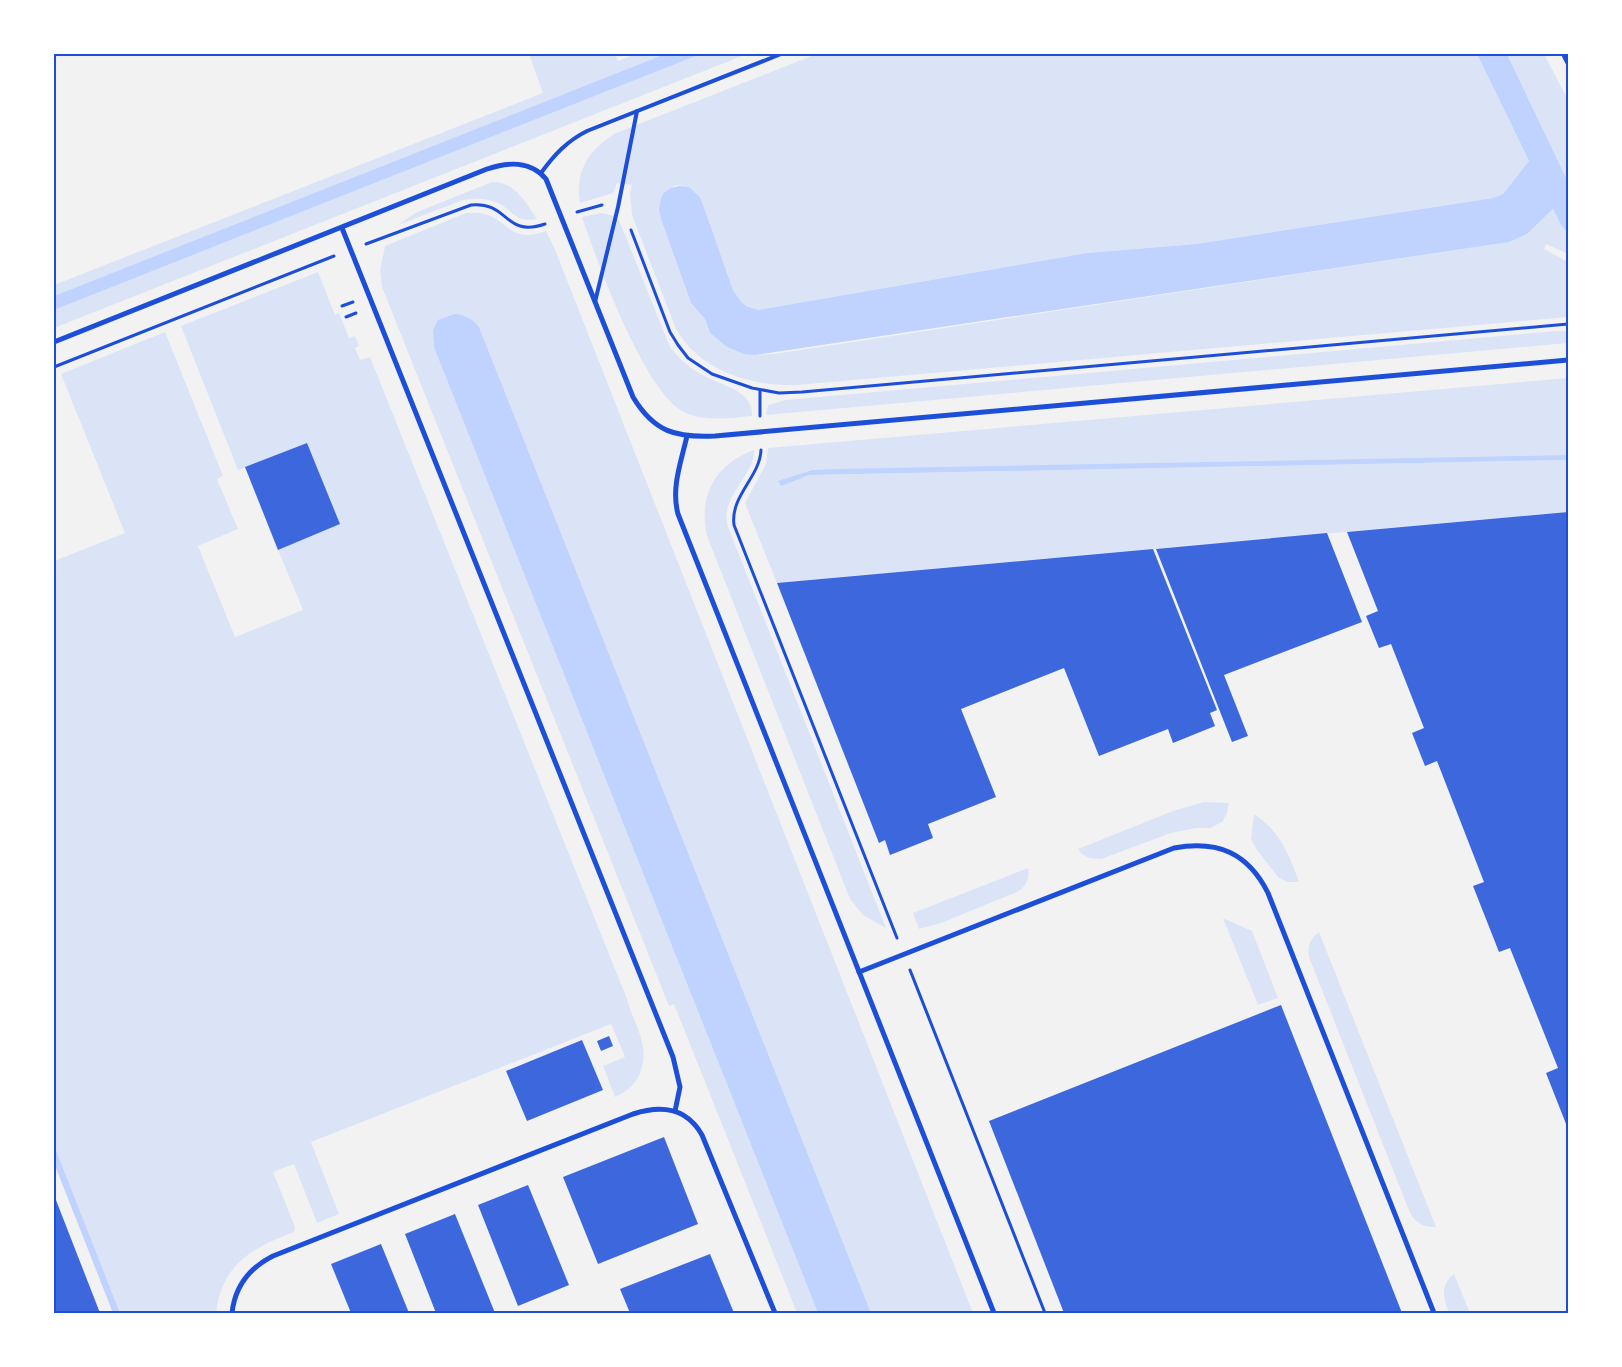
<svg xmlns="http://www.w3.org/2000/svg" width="1622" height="1367" viewBox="0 0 1622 1367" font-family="Manrope,sans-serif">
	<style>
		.green { fill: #dbe4f7 }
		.water { fill: #bfd3fe }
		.building { fill: #3d67dc }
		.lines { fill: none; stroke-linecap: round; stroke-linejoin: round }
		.path { stroke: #1d4ed8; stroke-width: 3 }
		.service { stroke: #1d4ed8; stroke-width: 4 }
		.minor { stroke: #1d4ed8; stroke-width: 5 }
		.neatline { fill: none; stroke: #1d4ed8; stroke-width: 2 }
	</style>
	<rect width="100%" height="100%" fill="#f2f2f2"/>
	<g class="green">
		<path d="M529,54h86l3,7 18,-7h29l-611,242v-11l489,-192z"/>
		<path d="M701,54h46l-693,274v-18z"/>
		<path d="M817,54h660l52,107 -26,33 -10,4 -297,46 -109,9 -329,57c-13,-2 -18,-10 -25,-20l-33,-93c-22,-24 -43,-8 -39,22l30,84 14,16 5,14 17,14 9,4 19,4 19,-1 734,-112 19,-8 26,-25 8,16 7,8v21l-22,-10 -2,5 24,13v55l-771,68c-46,2 -98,-15 -121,-56l-44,-114 -2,-22 2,-8 -15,-2 -4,10 -33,10c-6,-31 10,-55 36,-70z"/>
		<path d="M1507,54h37l24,46v82z"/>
		<path d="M492,182c23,-1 34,21 45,37 -22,4 -22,-7 -39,-16 -11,-5 -24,-5 -35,-3l-65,25 17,-12z"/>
		<path d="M466,213c11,-1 21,0 30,6 12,7 15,15 31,16 6,0 13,-2 19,-4l8,16 419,1066h-102l-392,-986 -46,15 385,971h-21l-123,-309 -5,2 -287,-719 -2,-17 5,-24z"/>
		<path d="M602,213l12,3 5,4 51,127c8,10 17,19 29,26 18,12 55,16 53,43 -22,2 -47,6 -68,-4 -40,-20 -87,-151 -102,-195z"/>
		<path d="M318,272l17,43 4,-2 10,25 6,-2 4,10 -4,2 5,12 10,-3 257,642c6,24 23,45 14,71 -4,13 -13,21 -26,27l-12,-31 22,-9 -14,-33 -300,118 28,72 -22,9 -23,-59 -21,8 22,55 -1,5c-42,16 -72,32 -78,81h-96l-66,-168v-584l71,-28 -64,-159 104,-42 58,144 -6,3 21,50 -40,17 37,91 68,-27 -25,-60 62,-26 -33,-81 -69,27 -57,-144z"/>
		<path d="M1556,331h12v12l-802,72 2,-10 18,-5z"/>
		<path d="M1568,378v77l-756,15 -34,12 26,-5 5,-2 759,-15v52l-791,71 -32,-80 21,-39 2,-16z"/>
		<path d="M754,450c1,25 -33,46 -27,74l159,404 -23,-13 -13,-16 -143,-363c-9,-40 8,-72 47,-86z"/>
		<path d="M1204,802l25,1 -2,10 -5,9 -12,6h-14l-25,5 -70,26 -12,-1 -7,-4 -4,-5 95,-38z"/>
		<path d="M1254,814c26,17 35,41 45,68h-12l-9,-5 -21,-27 -6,-11z"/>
		<path d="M1028,868c2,10 -2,19 -11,24l-76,31 -22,6 -6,-16z"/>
		<path d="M1223,918l29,13 26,67 -20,7z"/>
		<path d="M1319,932l117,295c-15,1 -23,-6 -28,-19l-99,-251c-2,-10 1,-19 10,-25z"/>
		<path d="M1454,1274l16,39h-21c-6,-15 -9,-28 5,-39z"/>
	</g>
	<g class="water">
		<path d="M665,54h36l-647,256v-14z"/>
		<path d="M1477,54h30l61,128v51l-7,-8 -8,-16 -26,25 -18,8 -754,113 -11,-1 -17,-7 -17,-14 -5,-14 -14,-16 -30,-84 -2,-10 2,-11 2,-4 7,-6 10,-2 9,1 11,10 3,8 30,85 7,10 6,6 12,4 329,-57 109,-9 297,-46 10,-4 26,-33z"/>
		<path d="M455,314c11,1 17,5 24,13l392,986h-53l-384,-966 -1,-17 5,-10z"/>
		<path d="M1568,455v5l-759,15 -28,11 -3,-5 34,-11 23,-1z"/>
		<path d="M54,1145l66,168h-7l-59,-150z"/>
	</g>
	<g class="building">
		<path d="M307,443l33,81 -62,26 -33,-83z"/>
		<path d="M1568,512v617l-22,-56 12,-5 -48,-120 -11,4 -26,-66 11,-4 -47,-121 -12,5 -13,-33 12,-5 -33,-84 -12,4 -13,-32 12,-5 -31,-79z"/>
		<path d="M1327,533l35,89 -138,53 24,61 -16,6 -76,-193z"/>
		<path d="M1153,549l64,161 -7,3 5,13 -42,17 -5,-14 -69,27 -35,-88 -103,41 35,88 -68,27 5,14 -43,17 -5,-15 -6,3 -102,-260z"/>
		<path d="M1281,1005l121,308h-338l-75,-192z"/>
		<path d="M609,1036l4,10 -12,5 -4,-10z"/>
		<path d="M582,1040l21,50 -76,31 -21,-50z"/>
		<path d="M664,1137l34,87 -100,40 -35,-87z"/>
		<path d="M528,1185l41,100 -51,21 -40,-101z"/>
		<path d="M54,1195l46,118h-46z"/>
		<path d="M455,1214l40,99h-59l-31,-79z"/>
		<path d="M381,1244l28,69h-58l-20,-49z"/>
		<path d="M710,1254l24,59h-104l-10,-24z"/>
	</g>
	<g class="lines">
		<g class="path">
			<path d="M577,212l25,-7"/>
			<path d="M631,230l39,102 8,13 10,13 24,16 40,14 27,5 23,-1 766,-68"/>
			<path d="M366,244l105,-39c38,-4 33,33 74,19"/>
			<path d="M342,306l11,-4"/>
			<path d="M346,317l10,-4"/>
			<path d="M54,367l280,-111"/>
			<path d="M760,390v26"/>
			<path d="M761,450c-1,27 -31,46 -27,75l163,413"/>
			<path d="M910,970l135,343"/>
		</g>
		<g class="service">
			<path d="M1563,54l5,10"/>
			<path d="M541,173c13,-18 26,-32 46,-42l194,-77"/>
			<path d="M595,302l23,-95 19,-96"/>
		</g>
		<g class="minor">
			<path d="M342,228l331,829 7,30 -5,24"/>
			<path d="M54,342l433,-173c21,-7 43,-9 59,10l87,218c21,35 43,41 82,39l853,-76"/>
			<path d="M687,436c-6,26 -16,52 -9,78l316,799"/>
			<path d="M859,972l315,-124c44,-8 74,5 94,45l166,420"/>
			<path d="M232,1313c3,-27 17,-45 41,-57l360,-142c28,-9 53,-7 69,21l73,178"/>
		</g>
	</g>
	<rect width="1622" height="1367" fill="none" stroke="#ffffff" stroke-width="110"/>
	<rect x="55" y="55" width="1512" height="1257" class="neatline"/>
</svg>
